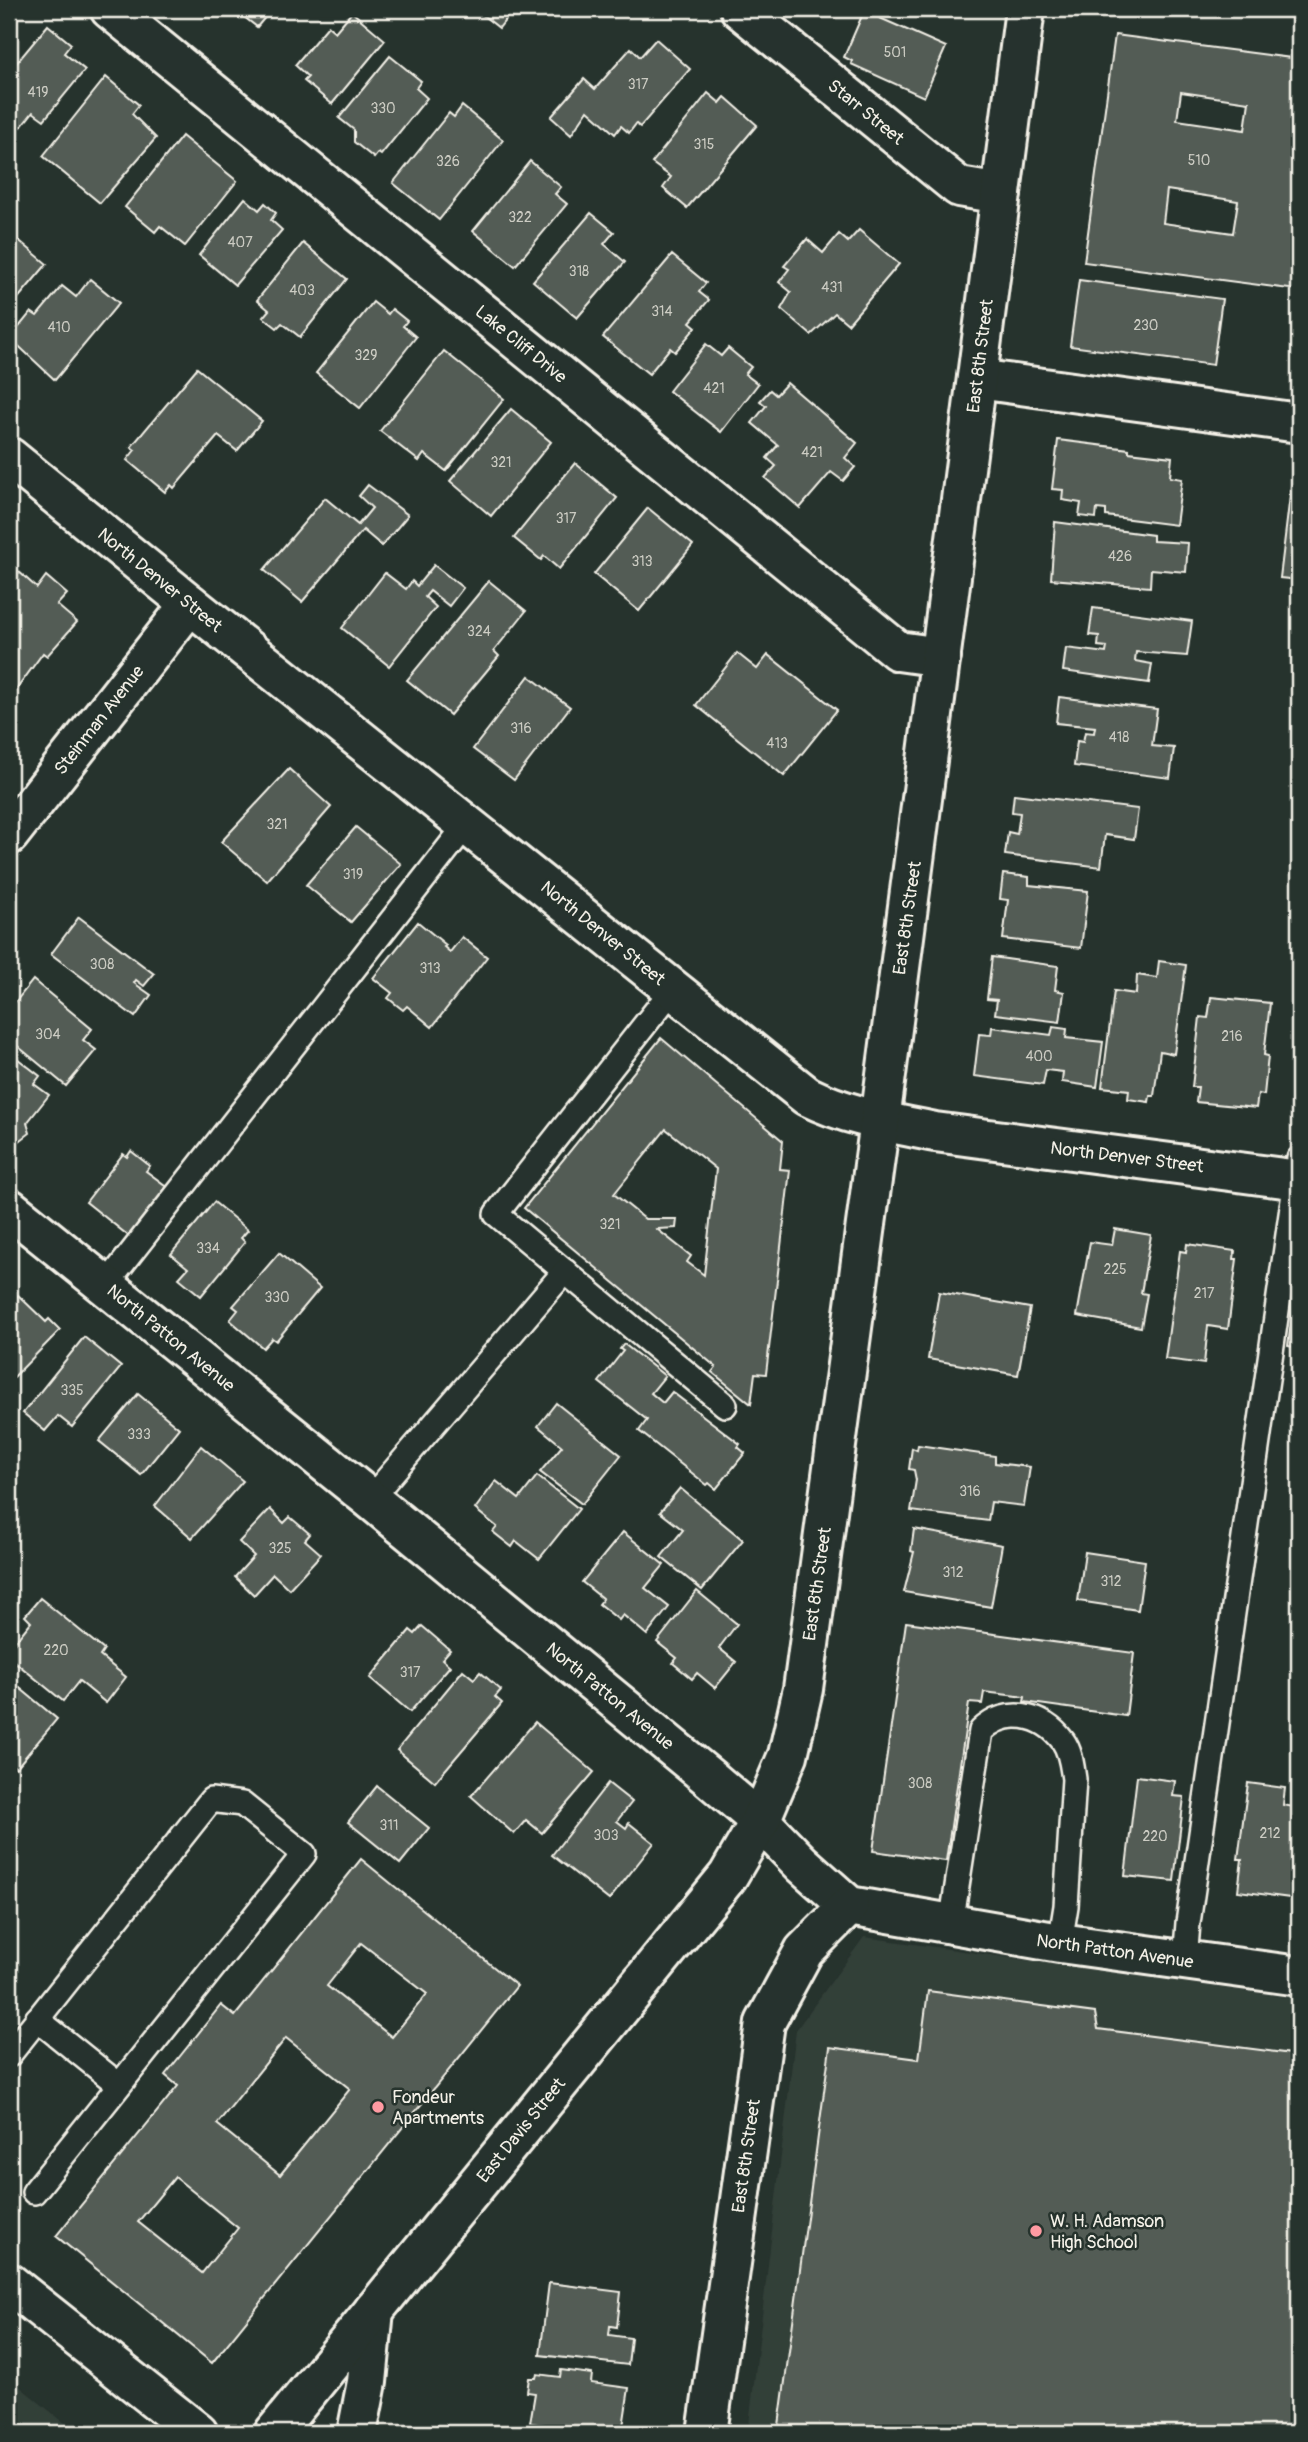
<svg xmlns="http://www.w3.org/2000/svg" width="1308" height="2442" viewBox="0 0 1308 2442" font-family="Pangolin,sans-serif">
	<style>
		.built { fill: #333f39 }
		.building { fill: #525c55; stroke: #f4f1e8; stroke-width: 2; fill-rule: evenodd }
		.lines { fill: none; stroke-linecap: round; stroke-linejoin: round }
		.service-casing { stroke: #f4f1e8; stroke-width: 28 }
		.minor-casing { stroke: #f4f1e8; stroke-width: 44 }
		.secondary-casing { stroke: #f4f1e8; stroke-width: 44 }
		.service { stroke: #26332d; stroke-width: 23 }
		.minor { stroke: #26332d; stroke-width: 38 }
		.secondary { stroke: #26332d; stroke-width: 38 }
		.poi-dot { fill: #ff9aa2; stroke: #26332d; stroke-width: 2.5 }
		.labels { text-anchor: middle; stroke-width: 5; stroke-linejoin: round; paint-order: stroke }
		.number-label { font-size: 14px; fill: #ccccc3 }
		.street-label { font-size: 18px; fill: #f4f1e8; stroke: #26332d }
		.poi-label { font-size: 18px; fill: #f4f1e8; stroke: #26332d; text-anchor: start }
	</style>
	<rect width="100%" height="100%" fill="#26332d"/>
	<filter id="ink" filterUnits="userSpaceOnUse"><feTurbulence type="fractalNoise" baseFrequency=".0143" numOctaves="2"/><feDisplacementMap in="SourceGraphic" scale="14" xChannelSelector="R" yChannelSelector="G"/><feConvolveMatrix kernelMatrix="1 2 1 2 8 2 1 2 1" color-interpolation-filters="sRGB"/></filter>
	<g filter="url(#ink)">
		<g class="built">
			<path d="M864,1937l435,62v434h-551l48,-403z"/>
			<path d="M9,2378l68,55h-68z"/>
		</g>
		<g class="building">
			<path d="M234,9h38l-15,18z"/>
			<path d="M475,9h39l-15,19z"/>
			<path d="M864,11l82,36 -22,50 -73,-33 1,-3 -8,-4z"/>
			<path d="M352,12l33,28 -53,64 -28,-23 4,-4 -13,-12 33,-39 7,6z"/>
			<path d="M48,25l23,19 -7,9 21,17 -41,50 -11,-8 -12,15 -11,-10 -1,3v-48z"/>
			<path d="M1115,35l184,24v217l-2,14 -213,-28zM1181,92l68,10 -4,28 -68,-10zM1167,190l71,11 -5,32 -70,-10z"/>
			<path d="M656,39l34,30 -50,58 -4,-3 -7,9 -8,-7 -6,8 -27,-24 -17,25 -20,-18 33,-38 11,10 36,-41 9,9z"/>
			<path d="M390,56l31,25 -5,7 11,10 -46,57 -3,-2 -4,5 -20,-16v-12l-15,-12z"/>
			<path d="M106,77l33,28 -7,9 24,24 -56,65 -57,-47z"/>
			<path d="M708,93l12,10 5,-6 32,28 -70,83 -24,-20 8,-11 -19,-14z"/>
			<path d="M462,106l41,34 -64,80 -46,-37 56,-70 5,4z"/>
			<path d="M182,136l55,45 -52,65 -25,-20 -5,6 -30,-25z"/>
			<path d="M530,161l31,26 -6,7 12,10 -52,62 -42,-35z"/>
			<path d="M245,198l14,12 6,-7 11,10 -5,7 11,10 -47,55 -36,-30z"/>
			<path d="M591,213l23,19 -10,12 21,18 -48,56 -44,-37z"/>
			<path d="M859,230l40,34 -51,60 -13,-11 -24,22 -30,-26 10,-17 -12,-10 10,-13 -5,-3 23,-27 16,14 16,-19 9,8z"/>
			<path d="M9,232l38,32 -38,45z"/>
			<path d="M303,243l44,36 -47,58 -18,-14 -5,5 -14,-11 6,-7 -12,-10z"/>
			<path d="M672,255l34,28 -7,9 10,8 -19,22 6,5 -21,25 -5,-4 -21,26 -46,-37z"/>
			<path d="M90,279l29,24 -64,77 -45,-42 21,-26 6,4 25,-30 14,11z"/>
			<path d="M1079,280l143,19 -9,66 -143,-19z"/>
			<path d="M373,302l15,12 4,-5 15,12 -4,5 13,11 -56,71 -44,-35z"/>
			<path d="M706,344l15,12 7,-8 23,19 -6,7 13,10 -37,48 -52,-41z"/>
			<path d="M444,351l60,48 -58,72 -22,-17 -5,7 -39,-30z"/>
			<path d="M197,368l65,53 -25,30 -19,-15 -44,52 -3,-3 -6,7 -38,-32 8,-10 -4,-3z"/>
			<path d="M787,383l70,60 -12,15 10,9 -12,14 -12,-9 -31,36 -35,-30 11,-12 -9,-8 11,-13 -26,-22 14,-17 -6,-5 10,-11 6,5z"/>
			<path d="M511,409l40,33 -60,74 -41,-35z"/>
			<path d="M1058,440l71,9v3l43,5 -2,20 12,2 -6,46 -70,-9v-6l-9,-1 -1,9 -17,-2 2,-13 -19,-3 1,-10 -11,-1z"/>
			<path d="M575,463l42,35 -58,71 -15,-13 -3,4 -27,-22z"/>
			<path d="M1296,477h3v103l-19,-2 11,-91h4z"/>
			<path d="M368,485l40,30 -26,31 -19,-16 -61,72 -38,-32 61,-72 33,27 14,-17 -13,-12z"/>
			<path d="M648,508l45,37 -54,66 -45,-37z"/>
			<path d="M1055,522l98,13v6l35,2 -2,29 -35,-3 -1,18 -99,-8z"/>
			<path d="M434,565l29,23 -14,18 -19,-15 -5,6 11,10 -47,59 -47,-38 43,-55 21,16 6,-8 5,5z"/>
			<path d="M17,570l20,18 9,-12 21,18 -10,11 20,17 -30,34 -4,-3 -27,37 -7,-6v-103z"/>
			<path d="M489,581l37,30 -32,40 5,5 -49,59 -43,-35z"/>
			<path d="M1093,608l99,13 -5,35 -51,-4 -1,9 17,3 -3,19 -86,-12 3,-23 40,5 1,-6 -9,-1 1,-10 -10,-1z"/>
			<path d="M737,653l20,16 11,-14 69,55 -53,66 -88,-71z"/>
			<path d="M529,676l41,31 -56,73 -41,-31z"/>
			<path d="M1059,697l98,12 -5,37 22,2 -4,30 -96,-12 3,-25 6,1 2,-10 9,1 1,-6 -39,-4z"/>
			<path d="M289,769l42,38 -64,74 -46,-39z"/>
			<path d="M1014,794l124,15 -4,30 -29,-4 -4,32 -96,-12 3,-23 9,2 3,-21 -8,-1z"/>
			<path d="M356,827l45,37 -50,58 -45,-37z"/>
			<path d="M1003,874l26,3v8l59,6 -7,57 -78,-9 5,-39 -8,-1z"/>
			<path d="M79,917l75,57 -10,12 -8,-6 -2,3 17,12 -16,22 -84,-63z"/>
			<path d="M418,922l28,23 -2,2 6,5 12,-15 25,20 -55,70 -25,-21 -4,4 -15,-12 4,-5 -19,-15z"/>
			<path d="M992,957l66,9 -3,24 9,2 -4,30 -65,-8 2,-14 -10,-1z"/>
			<path d="M1159,961l27,4 -12,89 -14,-3 -6,45h-4l-1,6 -21,-3 1,-9 -27,-3 12,-96 22,3 1,-19 20,3z"/>
			<path d="M33,980l59,49 -9,11 13,10 -30,36 -57,-47v-29z"/>
			<path d="M1211,997l59,6 -6,52 4,1 -4,39 -6,-1 -2,14 -60,-6 2,-15h-6l8,-70 8,1z"/>
			<path d="M992,1027l59,8 2,-8 14,2 -1,9 37,4 -6,45 -35,-5 1,-10 -17,-2 -3,15 -69,-9 5,-42 12,1z"/>
			<path d="M661,1038l122,103 -3,28 10,1 -24,204 -11,-1 -4,31 -39,-32 4,-5 -192,-159zM666,1129l50,40 -12,106 -17,-13 4,-6 -34,-27 19,-1 1,-9h-32l-31,-25z"/>
			<path d="M9,1052l31,24 -6,8 15,11 -22,28 3,10 -17,13 -4,-3z"/>
			<path d="M131,1151l19,15 -4,5 23,17 -39,49 -44,-35 37,-48 4,3z"/>
			<path d="M214,1202l34,28 -7,8 4,4 -44,54 -22,-18 9,-10 -17,-14z"/>
			<path d="M1115,1229l36,6 -10,58 6,1 -6,33 -64,-11 13,-74 22,3z"/>
			<path d="M1187,1244l48,7 -1,8h3l-9,70 -20,-3 -4,38 -39,-5 15,-108 6,1z"/>
			<path d="M279,1253l41,35 -44,53 -4,-3 -9,10 -33,-28 8,-10 -5,-4z"/>
			<path d="M1299,1264v84l-11,-2z"/>
			<path d="M939,1292l91,16 -12,67 -90,-16z"/>
			<path d="M18,1295l28,27 3,-3 11,11 -51,52v-77z"/>
			<path d="M84,1337l37,30 -49,60 -14,-11 -13,15 -22,-18z"/>
			<path d="M624,1344l41,32 -14,17 12,10 9,-11 68,52 -2,3 7,6 -29,36 -7,-6 -2,2 -68,-54 8,-11 -48,-38 24,-31 -3,-2z"/>
			<path d="M138,1394l41,34 -38,47 -42,-34z"/>
			<path d="M556,1403l65,52 -39,49 -42,-32 22,-26 -24,-20z"/>
			<path d="M918,1445l77,11v7l35,4 -6,39 -33,-4 -3,19 -77,-10 5,-31 -2,-10 -5,-1 3,-21 5,2z"/>
			<path d="M201,1446l42,35 -51,57 -37,-32z"/>
			<path d="M537,1476l42,33 -40,50 -23,-18 -4,6 -19,-15 4,-5 -22,-18 21,-28 23,18z"/>
			<path d="M680,1488l63,52 -41,50 -41,-33 22,-27 -23,-18z"/>
			<path d="M270,1509l14,14 6,-6 20,17 -5,6 16,14 -32,35 -16,-15 -19,21 -19,-18 19,-21 -15,-14z"/>
			<path d="M914,1529l88,16 -11,62 -87,-15 10,-40 -3,-1z"/>
			<path d="M623,1532l41,33 -19,23 24,19 -22,28 -24,-20 -4,5 -20,-16 4,-5 -21,-17z"/>
			<path d="M1085,1552l60,9 -7,49 -60,-9z"/>
			<path d="M697,1591l40,33 -18,24 17,14 -21,26 -18,-15 -5,6 -19,-16 4,-5 -20,-16z"/>
			<path d="M40,1598l64,52 -4,6 26,21 -20,26 -27,-22 -16,20 -54,-44v-8l22,-27 -6,-6z"/>
			<path d="M906,1622l228,31 -8,63 -102,-14 1,-5 -41,-5 -2,12 -13,-1 -23,158 -73,-10z"/>
			<path d="M422,1626l28,24 -8,9 8,7 -40,46 -40,-34 40,-48 5,4z"/>
			<path d="M463,1670l11,9 6,-7 21,18 -6,7 7,6 -67,79 -38,-32z"/>
			<path d="M9,1679l48,40 -41,49 -7,-6z"/>
			<path d="M535,1722l59,50 -52,61 -16,-13 -12,14 -43,-38z"/>
			<path d="M1137,1776l38,5 -2,15 11,1 -10,84 -49,-5z"/>
			<path d="M608,1783l24,19 -15,19 9,7 3,-5 25,20 -45,57 -57,-45z"/>
			<path d="M1248,1783l37,5 -2,17 16,3 -1,91 -60,-8 4,-32h-4z"/>
			<path d="M377,1786l52,42 -29,36 -52,-42z"/>
			<path d="M361,1859l156,127 -305,377 -156,-127 122,-150 -13,-11 56,-70 14,11zM361,1943l66,51 -35,43 -65,-51zM286,2038l64,51 -70,86 -63,-51zM175,2177l63,51 -36,45 -64,-51z"/>
			<path d="M928,1991l167,22 3,16 201,26v378h-521l52,-386 89,12z"/>
			<path d="M549,2283l72,9 -4,35 -7,-1 -1,9 22,3 -3,27 -88,-10z"/>
			<path d="M561,2370l31,4 -1,9 38,5 -7,45 -36,-4 -1,4h-32v-7l-23,-3 5,-30 -8,-1 2,-14h7l1,-4 23,3z"/>
		</g>
		<g class="lines">
			<defs>
				<g id="service">
					<path d="M673,989l-177,225 229,191"/>
					<path d="M106,1285l361,-461"/>
					<path d="M370,1499l195,-228"/>
					<path d="M951,1925l30,-194c25,-25 62,-17 82,10 8,11 9,26 11,38l-8,127 -6,37"/>
					<path d="M1185,1961l3,-38 111,-764"/>
					<path d="M37,2019l82,66"/>
					<path d="M9,2055l202,-255 31,4 62,50 -270,338"/>
				</g>
				<g id="minor">
					<path d="M110,9l788,642 43,6"/>
					<path d="M740,9l219,178 42,7"/>
					<path d="M977,379l322,44"/>
					<path d="M9,457l181,147 617,492c40,20 84,27 128,36l364,48"/>
					<path d="M9,835l181,-231"/>
					<path d="M9,1208l361,291 342,281 48,41 42,43 47,42 211,37 239,33"/>
					<path d="M9,2283l189,150"/>
					<path d="M357,2433l10,-51 7,-72"/>
					<path d="M707,2433l58,-410 39,-72 45,-45"/>
				</g>
				<path id="secondary" d="M274,2433l454,-557 32,-55 28,-66 15,-66 77,-568 145,-1112"/>
			</defs>
			<use href="#service" class="service-casing"/>
			<use href="#minor" class="minor-casing"/>
			<use href="#secondary" class="secondary-casing"/>
			<use href="#service" class="service"/>
			<use href="#minor" class="minor"/>
			<use href="#secondary" class="secondary"/>
		</g>
	</g>
	<g class="poi-dot">
		<circle cx="378" cy="2107" r="7"/>
		<circle cx="1036" cy="2231" r="7"/>
	</g>
	<g class="labels">
		<g class="number-label">
			<text x="895" y="57">501</text>
			<text x="638" y="89">317</text>
			<text x="38" y="97">419</text>
			<text x="383" y="113">330</text>
			<text x="704" y="149">315</text>
			<text x="1199" y="165">510</text>
			<text x="448" y="166">326</text>
			<text x="520" y="222">322</text>
			<text x="240" y="247">407</text>
			<text x="579" y="276">318</text>
			<text x="832" y="292">431</text>
			<text x="302" y="295">403</text>
			<text x="662" y="316">314</text>
			<text x="1146" y="330">230</text>
			<text x="59" y="332">410</text>
			<text x="366" y="360">329</text>
			<text x="714" y="393">421</text>
			<text x="812" y="457">421</text>
			<text x="501" y="467">321</text>
			<text x="566" y="523">317</text>
			<text x="1120" y="561">426</text>
			<text x="642" y="566">313</text>
			<text x="479" y="636">324</text>
			<text x="521" y="733">316</text>
			<text x="1119" y="742">418</text>
			<text x="777" y="748">413</text>
			<text x="277" y="829">321</text>
			<text x="353" y="879">319</text>
			<text x="102" y="969">308</text>
			<text x="430" y="973">313</text>
			<text x="48" y="1039">304</text>
			<text x="1232" y="1041">216</text>
			<text x="1039" y="1061">400</text>
			<text x="610" y="1229">321</text>
			<text x="208" y="1253">334</text>
			<text x="1115" y="1274">225</text>
			<text x="1204" y="1298">217</text>
			<text x="277" y="1302">330</text>
			<text x="72" y="1395">335</text>
			<text x="139" y="1439">333</text>
			<text x="970" y="1496">316</text>
			<text x="280" y="1553">325</text>
			<text x="953" y="1577">312</text>
			<text x="1111" y="1586">312</text>
			<text x="56" y="1655">220</text>
			<text x="410" y="1677">317</text>
			<text x="920" y="1788">308</text>
			<text x="389" y="1830">311</text>
			<text x="1270" y="1838">212</text>
			<text x="606" y="1840">303</text>
			<text x="1155" y="1841">220</text>
		</g>
		<g class="street-label">
			<text transform="translate(866 112) rotate(39)" y="6">Starr Street</text>
			<text transform="translate(521 344) rotate(39)" y="6">Lake Cliff Drive</text>
			<text transform="translate(980 356) rotate(-83)" y="6">East 8th Street</text>
			<text transform="translate(160 580) rotate(39)" y="6">North Denver Street</text>
			<text transform="translate(99 720) rotate(-52)" y="6">Steinman Avenue</text>
			<text transform="translate(907 918) rotate(-82)" y="6">East 8th Street</text>
			<text transform="translate(603 933) rotate(39)" y="6">North Denver Street</text>
			<text transform="translate(1127 1157) rotate(7)" y="6">North Denver Street</text>
			<text transform="translate(171 1338) rotate(39)" y="6">North Patton Avenue</text>
			<text transform="translate(817 1584) rotate(-82)" y="6">East 8th Street</text>
			<text transform="translate(610 1696) rotate(39)" y="6">North Patton Avenue</text>
			<text transform="translate(1115 1951) rotate(8)" y="6">North Patton Avenue</text>
			<text transform="translate(521 2130) rotate(-51)" y="6">East Davis Street</text>
			<text transform="translate(746 2156) rotate(-82)" y="6">East 8th Street</text>
		</g>
		<g class="poi-label">
			<text x="392" y="2103">Fondeur<tspan x="392" dy="21">Apartments</tspan></text>
			<text x="1050" y="2227">W. H. Adamson<tspan x="1050" dy="21">High School</tspan></text>
		</g>
	</g>
	<rect width="1308" height="2442" fill="none" stroke="#26332d" stroke-width="35"/>
	<rect x="18" y="18" width="1273" height="2407" fill="none" stroke="#f4f1e8" stroke-width="2.5" filter="url(#ink)"/>
</svg>
